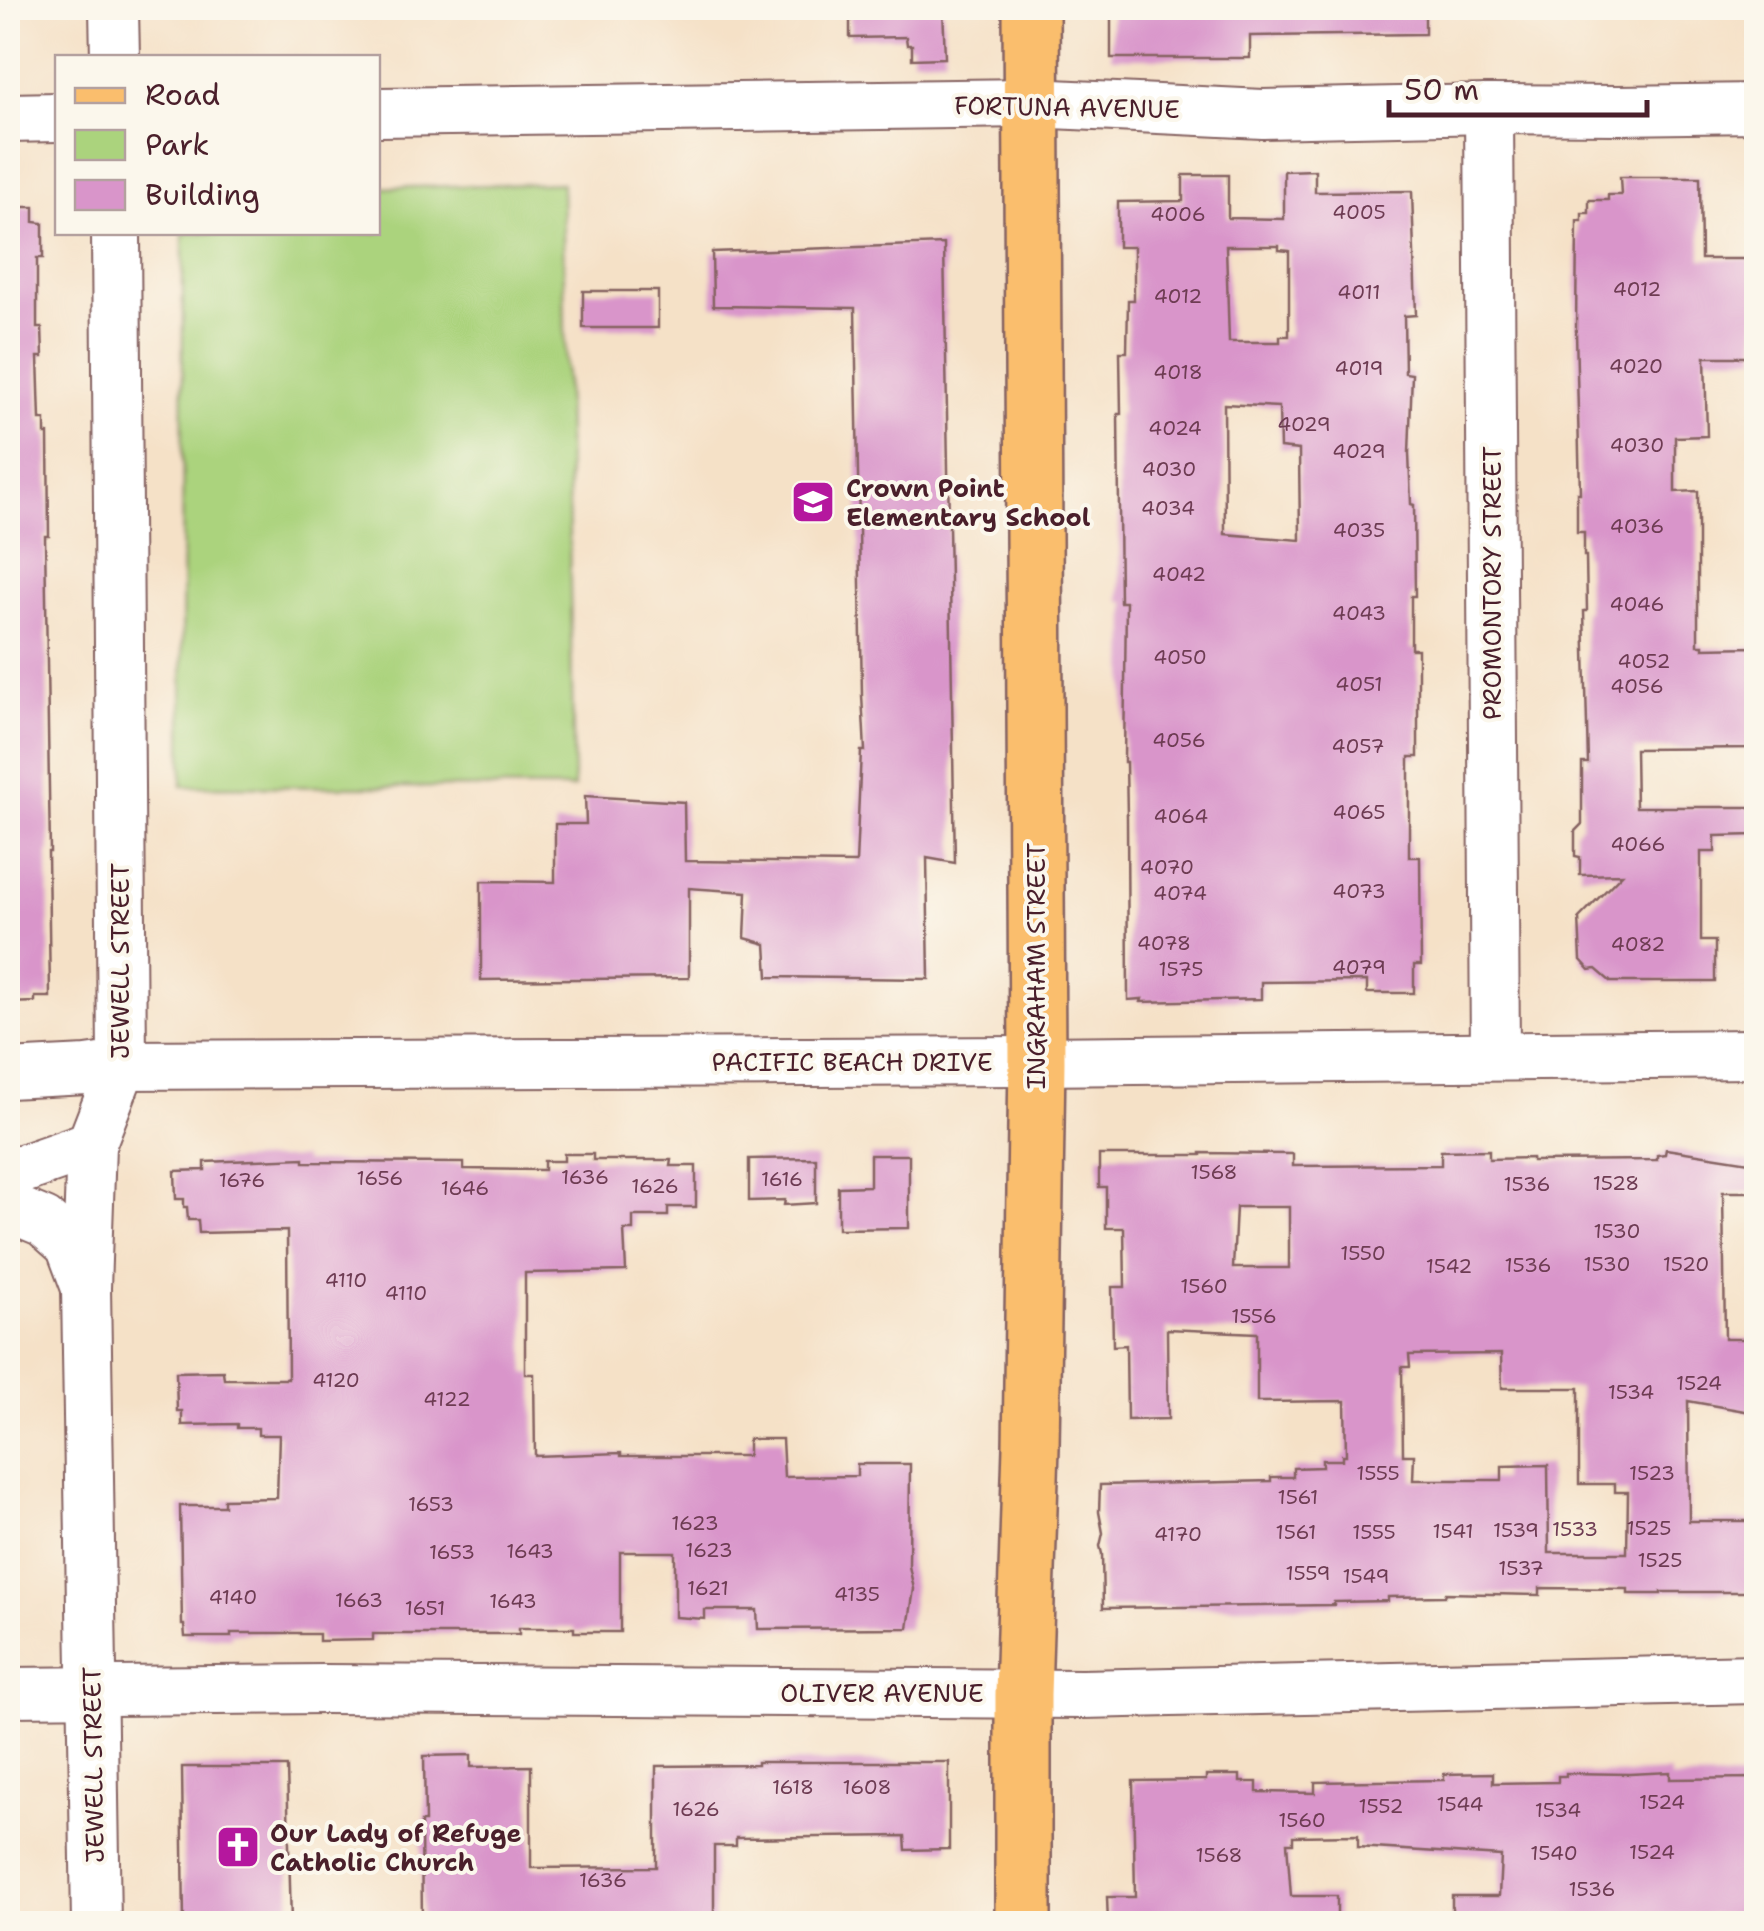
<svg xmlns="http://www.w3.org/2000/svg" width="1764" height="1931" viewBox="0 0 1764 1931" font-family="'Shantell Sans',sans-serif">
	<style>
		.green { fill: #abd37d; stroke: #7a7954; stroke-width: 2.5 }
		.building { fill: #d995ca; fill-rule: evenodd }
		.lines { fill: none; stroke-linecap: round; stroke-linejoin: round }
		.minor-casing { stroke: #866362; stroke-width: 52 }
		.major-casing { stroke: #866362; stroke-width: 60 }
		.minor { stroke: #fff; stroke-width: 48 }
		.major { stroke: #fabe6d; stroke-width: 55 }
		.labels { text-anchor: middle; stroke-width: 8; stroke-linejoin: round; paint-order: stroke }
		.number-label { font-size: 20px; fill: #6e3c53 }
		.street-label { font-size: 25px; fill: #4a1f2b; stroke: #fbf7ec }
		.poi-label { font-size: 25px; font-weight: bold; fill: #4a1f2b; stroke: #fbf7ec; text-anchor: start }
	</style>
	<rect width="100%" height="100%" fill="#fbf7ec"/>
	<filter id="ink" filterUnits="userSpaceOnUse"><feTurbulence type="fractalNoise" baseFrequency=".01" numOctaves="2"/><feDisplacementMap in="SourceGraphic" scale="20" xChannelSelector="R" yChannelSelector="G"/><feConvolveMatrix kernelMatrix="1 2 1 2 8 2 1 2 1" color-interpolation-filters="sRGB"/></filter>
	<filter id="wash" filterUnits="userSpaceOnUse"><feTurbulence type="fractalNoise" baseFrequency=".0048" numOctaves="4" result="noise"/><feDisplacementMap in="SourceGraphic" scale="40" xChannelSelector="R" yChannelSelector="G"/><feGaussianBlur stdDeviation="2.25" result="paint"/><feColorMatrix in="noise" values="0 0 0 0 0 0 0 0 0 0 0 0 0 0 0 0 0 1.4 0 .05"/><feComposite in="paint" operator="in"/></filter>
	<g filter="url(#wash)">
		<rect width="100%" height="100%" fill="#f5e1c7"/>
		<path class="green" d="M562,183l12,605 -392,-2 1,-553 195,-1v-44z"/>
		<g id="blocks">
			<g class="building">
				<path d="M850,8h93l2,50 -33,1v-14h-5l-1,-8 -56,1z"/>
				<path d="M1201,8h224v26l-175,2v22h-139v-49z"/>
				<path d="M1315,170v22l97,-1 4,124 -12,1 1,57 7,1 -3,79 2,51 3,1 1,91h-4v53h7v108h-9v100h11l1,108h-7v28h-47v-12l-106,1v17l-120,3 1,-3 -14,1 -1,-182 -1,-56h-2l2,-160h-6l-2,-188h3l-1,-62h7l1,-52h6v-53h-16v-45l65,-1v-26h45v43l56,1v-48zM1226,246h53v4l10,1v85h-9v6h-51zM1224,404l55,3 1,41 19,2 1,90 -75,-6z"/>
				<path d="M1620,177h80l1,82h55v98h-51l2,79 -32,1v55l23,-1v154h5v3l53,-1v101l-121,1 1,58h120v28l-41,1v16h-14v89h14v41h-104l-15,-13 -6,1 -9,-10 -2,-42 43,-44 -42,1v-18l-5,-1v-25l7,-7v-61h6l-4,-152h3l-1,-55h-2v-24h-7v-39h3l-4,-162 1,-110h5v-8h7v-13h19v-5h13z"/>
				<path d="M8,207h26v15l9,1v35h-6v70h5l1,29h-5l2,63h5v14h3l1,102h-4l5,316h-2l2,145h-15v5l-27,1z"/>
				<path d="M944,244l11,619 -28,-5 2,121 -161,-2 -2,-33 -21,-6 2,-46 -58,-4v90l-208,2v-99l74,1v-58h31l-1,-28 99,6 1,59 171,2 5,-112h4l-3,-56 -7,-387 -142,-2 -1,-54z"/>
				<rect x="583" y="291" width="75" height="37"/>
				<path d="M1666,1149l90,14v29h-33l2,147h31v74l-68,-12 1,120h67v71h-95v2h-33v-5l-88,-1v7l-94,-2 -1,3 -57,1v4l-54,1v3l-231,3 -1,-54 -2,-8 3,-13 -4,-21 1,-27 171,-4v-4h22v-9l29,-1v-7h20v-5h4l-1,-54 -88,1v-69l-90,-4 1,90 -41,1 -1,-75 -13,1 -1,-59h13l-1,-59h-18v-41h-7v-32h102v-2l92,1v12l148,-1v-14l48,-1v9l43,-1v3l125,-1v-5l8,-1zM1236,1207h53v61h-56zM1501,1354l1,34h77v96h36v8h13l-1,61h-78l-1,-88 -46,1v14h-89l1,-25h-11l-1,-88h8l-1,-12z"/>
				<path d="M564,1154h29v6h78l-1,6h26v41h-28v9h-35v14h-9l2,41 -101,2v101h9l1,82 86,-3v3h127v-17h34l2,38 73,-1v-12h53l-1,102 5,23 -6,39 -150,1 -1,-19h-52v9l-30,-2v-65h-55v80h-46v-4h-55v6h-146v6l-54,1v-7h-19v-1h-69v4h-46l-1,-12h-2l-2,-119h44v-7l53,-1 2,-63h-21v-7h-21v-4l-55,1v-14h-5l-1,-39 47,-1 1,8h64l-1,-148 -88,2 -1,-13h-10l-1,-13h-3v-8h-8l-1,-28 30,-1v-8l99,-4v4l160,1v6l80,1v-9h20z"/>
				<path d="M870,1155h39v73l-71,1v-42l32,-1z"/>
				<path d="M816,1158v45l-32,2 1,-5 -36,1v-42z"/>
				<path d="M471,1755v12l60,-1v102l125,-1v-101l101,-1v-3h192v87l-43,1 -1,-14 -169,2v8h-22v78h-292l-1,-102h4l-1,-66z"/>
				<path d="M182,1767h105l4,157h-107z"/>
				<path d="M1670,1772v7l86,-1 -1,136 -193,4v6h-110v-28h47l2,-40 -143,-9v-12l-65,1v7h-6l4,53h46v28h-229l-1,-27h28l-2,-116 73,-1v-5h34v7h17v10l58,1v-11l129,-2v-6l49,-1v10l65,-1v-6h8v-3l64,1z"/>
			</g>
		</g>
	</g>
	<g filter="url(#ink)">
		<use href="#blocks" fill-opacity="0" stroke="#866362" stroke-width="2.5"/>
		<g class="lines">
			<defs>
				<g id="minor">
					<path d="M114,8l1,50"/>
					<path d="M1489,109l6,947"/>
					<path d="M378,112l654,-9 231,11 226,-5 130,1 137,-2"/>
					<path d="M8,118l50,-1"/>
					<path d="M8,1074l79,-4 35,-5 915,-4 719,-7"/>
					<path d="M8,1174l83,-29"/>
					<path d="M8,1207l36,15 26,23 15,40"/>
					<path d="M8,1692l316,-3 758,5 674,-15"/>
					<path d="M96,1924l-10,-636 5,-143 31,-80 -6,-833"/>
				</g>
				<path id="major" d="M1023,1924v-230l8,-247 6,-386 -6,-1053"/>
			</defs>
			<use href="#minor" class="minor-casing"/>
			<use href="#major" class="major-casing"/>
			<use href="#minor" class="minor"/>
			<use href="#major" class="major"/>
		</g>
	</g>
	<defs>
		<symbol id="school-square" viewBox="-11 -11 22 22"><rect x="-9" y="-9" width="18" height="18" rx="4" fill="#b5179e" stroke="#fbf7ec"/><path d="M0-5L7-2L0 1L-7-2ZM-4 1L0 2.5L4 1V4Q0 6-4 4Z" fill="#fff"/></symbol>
		<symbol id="church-square" viewBox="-11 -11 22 22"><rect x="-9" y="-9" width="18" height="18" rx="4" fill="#b5179e" stroke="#fbf7ec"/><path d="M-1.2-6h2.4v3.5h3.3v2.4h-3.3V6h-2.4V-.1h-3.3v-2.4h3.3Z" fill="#fff"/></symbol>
	</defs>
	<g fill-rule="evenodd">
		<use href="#school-square" x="788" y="477" width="50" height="50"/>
		<use href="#church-square" x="213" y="1822" width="50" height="50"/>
	</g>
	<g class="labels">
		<g class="number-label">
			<text x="1359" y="219">4005</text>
			<text x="1178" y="221">4006</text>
			<text x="1637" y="296">4012</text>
			<text x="1359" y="299">4011</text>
			<text x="1178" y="303">4012</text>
			<text x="1636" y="373">4020</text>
			<text x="1359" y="375">4019</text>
			<text x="1178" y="379">4018</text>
			<text x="1304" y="431">4029</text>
			<text x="1175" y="435">4024</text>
			<text x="1637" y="452">4030</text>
			<text x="1359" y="458">4029</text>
			<text x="1169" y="476">4030</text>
			<text x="1168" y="515">4034</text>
			<text x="1637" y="533">4036</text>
			<text x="1359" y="537">4035</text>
			<text x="1179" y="581">4042</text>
			<text x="1637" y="611">4046</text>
			<text x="1359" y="620">4043</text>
			<text x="1180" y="664">4050</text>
			<text x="1644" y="668">4052</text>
			<text x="1359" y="691">4051</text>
			<text x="1637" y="693">4056</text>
			<text x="1179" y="747">4056</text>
			<text x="1358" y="753">4057</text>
			<text x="1359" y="819">4065</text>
			<text x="1181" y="823">4064</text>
			<text x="1638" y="851">4066</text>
			<text x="1167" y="874">4070</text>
			<text x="1359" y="898">4073</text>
			<text x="1180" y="900">4074</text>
			<text x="1164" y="950">4078</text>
			<text x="1638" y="951">4082</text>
			<text x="1359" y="974">4079</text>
			<text x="1181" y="976">1575</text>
			<text x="1214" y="1179">1568</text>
			<text x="585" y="1184">1636</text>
			<text x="380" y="1185">1656</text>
			<text x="782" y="1186">1616</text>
			<text x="242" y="1187">1676</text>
			<text x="1616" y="1190">1528</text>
			<text x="1527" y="1191">1536</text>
			<text x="655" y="1193">1626</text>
			<text x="465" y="1195">1646</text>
			<text x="1617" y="1238">1530</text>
			<text x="1363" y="1260">1550</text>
			<text x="1607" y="1271">1530</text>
			<text x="1686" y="1271">1520</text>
			<text x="1528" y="1272">1536</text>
			<text x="1449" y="1273">1542</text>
			<text x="346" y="1287">4110</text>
			<text x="1204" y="1293">1560</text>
			<text x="406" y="1300">4110</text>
			<text x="1254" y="1323">1556</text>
			<text x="336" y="1387">4120</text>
			<text x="1699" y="1390">1524</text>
			<text x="1631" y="1399">1534</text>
			<text x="447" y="1406">4122</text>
			<text x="1378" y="1480">1555</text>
			<text x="1652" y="1480">1523</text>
			<text x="1298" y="1504">1561</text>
			<text x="431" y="1511">1653</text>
			<text x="695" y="1530">1623</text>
			<text x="1649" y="1535">1525</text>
			<text x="1575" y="1536">1533</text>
			<text x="1516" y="1537">1539</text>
			<text x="1453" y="1538">1541</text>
			<text x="1296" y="1539">1561</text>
			<text x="1374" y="1539">1555</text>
			<text x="1178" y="1541">4170</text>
			<text x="709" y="1557">1623</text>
			<text x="530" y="1558">1643</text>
			<text x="452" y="1559">1653</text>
			<text x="1660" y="1567">1525</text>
			<text x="1521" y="1575">1537</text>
			<text x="1308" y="1580">1559</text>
			<text x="1366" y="1583">1549</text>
			<text x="708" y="1595">1621</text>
			<text x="857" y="1601">4135</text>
			<text x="233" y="1604">4140</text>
			<text x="359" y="1607">1663</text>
			<text x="513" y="1608">1643</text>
			<text x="425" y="1615">1651</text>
			<text x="793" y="1794">1618</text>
			<text x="867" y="1794">1608</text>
			<text x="1662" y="1809">1524</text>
			<text x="1460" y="1811">1544</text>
			<text x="1381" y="1813">1552</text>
			<text x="696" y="1816">1626</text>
			<text x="1558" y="1817">1534</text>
			<text x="1302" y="1827">1560</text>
			<text x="1652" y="1859">1524</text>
			<text x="1554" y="1860">1540</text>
			<text x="1219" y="1862">1568</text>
			<text x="603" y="1887">1636</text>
			<text x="1592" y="1896">1536</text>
		</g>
		<g class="street-label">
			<text transform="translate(1067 107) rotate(1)" y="9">FORTUNA AVENUE</text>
			<text transform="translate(1492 583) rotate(-90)" y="9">PROMONTORY STREET</text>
			<text transform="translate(120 961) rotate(-90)" y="9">JEWELL STREET</text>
			<text transform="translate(1036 966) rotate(-90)" y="9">INGRAHAM STREET</text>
			<text x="852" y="1071">PACIFIC BEACH DRIVE</text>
			<text x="882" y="1702">OLIVER AVENUE</text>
			<text transform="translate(93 1765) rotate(-91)" y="9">JEWELL STREET</text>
		</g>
		<g class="poi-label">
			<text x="846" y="497">Crown Point<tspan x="846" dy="29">Elementary School</tspan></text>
			<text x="270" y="1842">Our Lady of Refuge<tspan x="270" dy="29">Catholic Church</tspan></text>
		</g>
	</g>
	<rect width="1764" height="1931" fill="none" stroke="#fbf7ec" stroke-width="40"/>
	<rect x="55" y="55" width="325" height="180" fill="#fbf7ec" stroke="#b4a19f" stroke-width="2.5"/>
	<rect x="75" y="88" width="50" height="15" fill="#fabe6d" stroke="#b4a19f" stroke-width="2.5"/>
	<text x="145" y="105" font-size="30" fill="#4a1f2b">Road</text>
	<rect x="75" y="130" width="50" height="30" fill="#abd37d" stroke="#b4a19f" stroke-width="2.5"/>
	<text x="145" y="155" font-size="30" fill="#4a1f2b">Park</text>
	<rect x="75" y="180" width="50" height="30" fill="#d995ca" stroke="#b4a19f" stroke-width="2.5"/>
	<text x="145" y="205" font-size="30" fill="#4a1f2b">Building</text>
	<path d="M1389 100v15h258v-15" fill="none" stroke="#4a1f2b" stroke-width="5"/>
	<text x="1404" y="100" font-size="30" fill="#4a1f2b" stroke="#fbf7ec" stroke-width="8" paint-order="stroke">50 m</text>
</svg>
